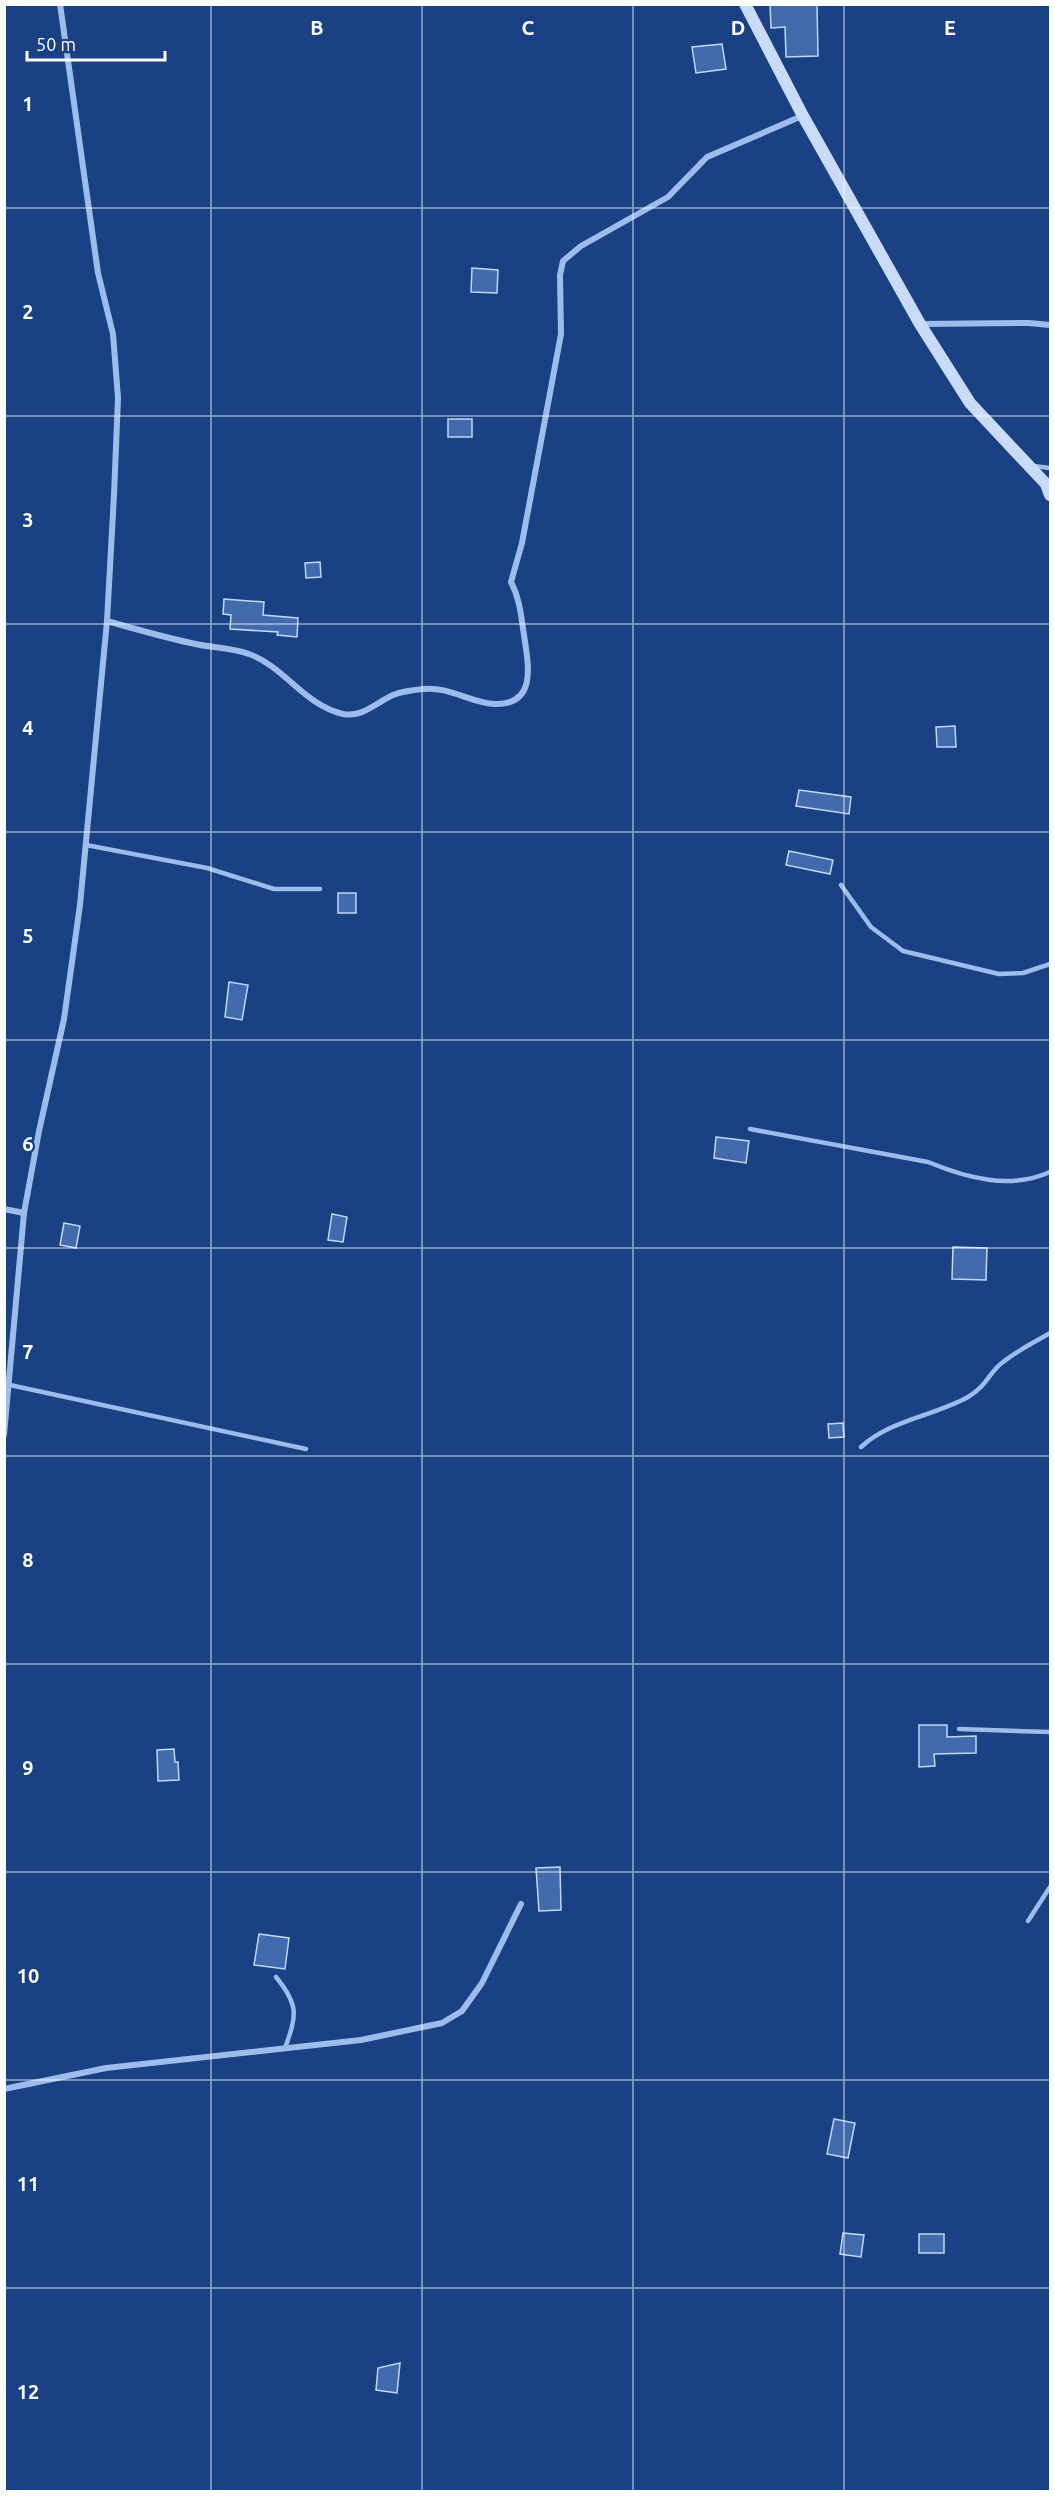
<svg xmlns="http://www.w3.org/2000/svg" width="1055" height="2496" viewBox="0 0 1055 2496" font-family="Ubuntu,sans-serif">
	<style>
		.building { fill: #426bad; stroke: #c3d8f8; stroke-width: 1.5 }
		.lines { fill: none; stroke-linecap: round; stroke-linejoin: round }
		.lane { stroke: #9ebceb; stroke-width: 4.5 }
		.street { stroke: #9ebceb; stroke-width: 6 }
		.secondary { stroke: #cadbf8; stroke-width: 12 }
		.grid { fill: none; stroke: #fff; stroke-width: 1.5; stroke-opacity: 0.55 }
		.grid-label { font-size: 20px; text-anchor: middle; font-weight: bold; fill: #fff; stroke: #194183; stroke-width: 4.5; stroke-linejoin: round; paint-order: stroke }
	</style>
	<rect width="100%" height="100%" fill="#194183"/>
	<g class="building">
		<path d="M793,4h24l1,52 -32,1 -1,-30 -14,1 -1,-23z"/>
		<path d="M722,44l4,25 -30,4 -4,-26z"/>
		<path d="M472,268l26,2 -1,23 -26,-1z"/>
		<rect x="448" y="419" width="24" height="18"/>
		<path d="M320,562l1,15 -15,1 -1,-15z"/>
		<path d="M224,599l40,3 -1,13 35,3 -1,19 -20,-2 1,-3 -48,-3 1,-14 -8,-1z"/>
		<path d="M955,726l1,21h-19l-1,-20z"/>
		<path d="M799,790l52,7 -2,17 -53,-8z"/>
		<path d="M789,851l44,9 -3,14 -44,-9z"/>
		<rect x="338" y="893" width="18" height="20"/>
		<path d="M229,982l19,3 -6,35 -17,-3z"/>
		<path d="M716,1137l33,4 -3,22 -32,-5z"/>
		<path d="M332,1214l15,3 -4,25 -15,-2z"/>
		<path d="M64,1223l16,3 -4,22 -16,-3z"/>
		<path d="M953,1247l34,1 -1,32 -34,-1z"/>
		<path d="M843,1423l1,14 -15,1 -1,-14z"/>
		<path d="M919,1725h28v12l29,-1v17l-42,1 1,12 -16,1z"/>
		<path d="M174,1749l1,13h3l1,18 -21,1 -1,-31z"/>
		<path d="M560,1867l1,43 -22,1 -3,-43z"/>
		<path d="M259,1934l30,4 -4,31 -31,-4z"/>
		<path d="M834,2119l21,4 -7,35 -21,-4z"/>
		<path d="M843,2233l21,2 -3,22 -21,-3z"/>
		<rect x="919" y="2234" width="25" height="19"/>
		<path d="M400,2363l-3,30 -21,-3 2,-22z"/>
	</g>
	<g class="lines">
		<g class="lane">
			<path d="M1034,466l16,2"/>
			<path d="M86,845l121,23 67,21h46"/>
			<path d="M841,885l30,42 32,24 96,23 24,-1 27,-9"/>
			<path d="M750,1129l178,33c39,16 82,28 122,10"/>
			<path d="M10,1385l296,64"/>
			<path d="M861,1447c29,-27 73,-31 107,-50 19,-11 21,-25 35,-35 15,-12 32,-20 47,-29"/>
			<path d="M959,1729l91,3"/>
			<path d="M1028,1921l22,-34"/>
			<path d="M276,1977c23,28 21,38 9,71"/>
		</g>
		<g class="street">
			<path d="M920,324l109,-1 21,2"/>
			<path d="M107,621c28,8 56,16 84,22 19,5 40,4 58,11 36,13 55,51 94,60 19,4 34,-12 50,-19 10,-4 21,-5 31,-6 24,-3 47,14 71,15 43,1 33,-41 29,-69 -3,-19 -4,-36 -13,-53l11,-39 39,-209 -1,-59 3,-14 18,-15 87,-49 39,-40 95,-41"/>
			<path d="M4,1209l20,4"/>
			<path d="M4,1435l20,-222 15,-82 25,-112 16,-114 27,-284 7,-126 4,-97 -5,-64 -15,-61 -38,-269"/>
			<path d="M4,2089l102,-21 255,-28 81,-17 20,-12 20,-28 39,-79"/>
		</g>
		<path class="secondary" d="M745,4l58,112 117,208 50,79 76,81 4,11"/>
	</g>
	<path class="grid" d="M211,4v2488M422,4v2488M633,4v2488M844,4v2488M4,208h1046M4,416h1046M4,624h1046M4,832h1046M4,1040h1046M4,1248h1046M4,1456h1046M4,1664h1046M4,1872h1046M4,2080h1046M4,2288h1046"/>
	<g class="grid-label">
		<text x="317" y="35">B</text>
		<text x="528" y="35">C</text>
		<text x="738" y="35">D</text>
		<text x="950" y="35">E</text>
		<text x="28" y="111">1</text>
		<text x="28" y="319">2</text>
		<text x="28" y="527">3</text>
		<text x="28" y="735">4</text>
		<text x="28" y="943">5</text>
		<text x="28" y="1151">6</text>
		<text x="28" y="1359">7</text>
		<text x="28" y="1567">8</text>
		<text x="28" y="1775">9</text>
		<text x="28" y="1983">10</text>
		<text x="28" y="2191">11</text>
		<text x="28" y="2399">12</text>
	</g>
	<rect width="1055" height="2496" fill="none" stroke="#ffffff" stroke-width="12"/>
	<path d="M27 51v9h138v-9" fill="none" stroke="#ffffff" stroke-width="3"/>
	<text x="36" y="51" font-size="18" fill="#ffffff" stroke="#194183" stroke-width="4.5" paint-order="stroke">50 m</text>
</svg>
